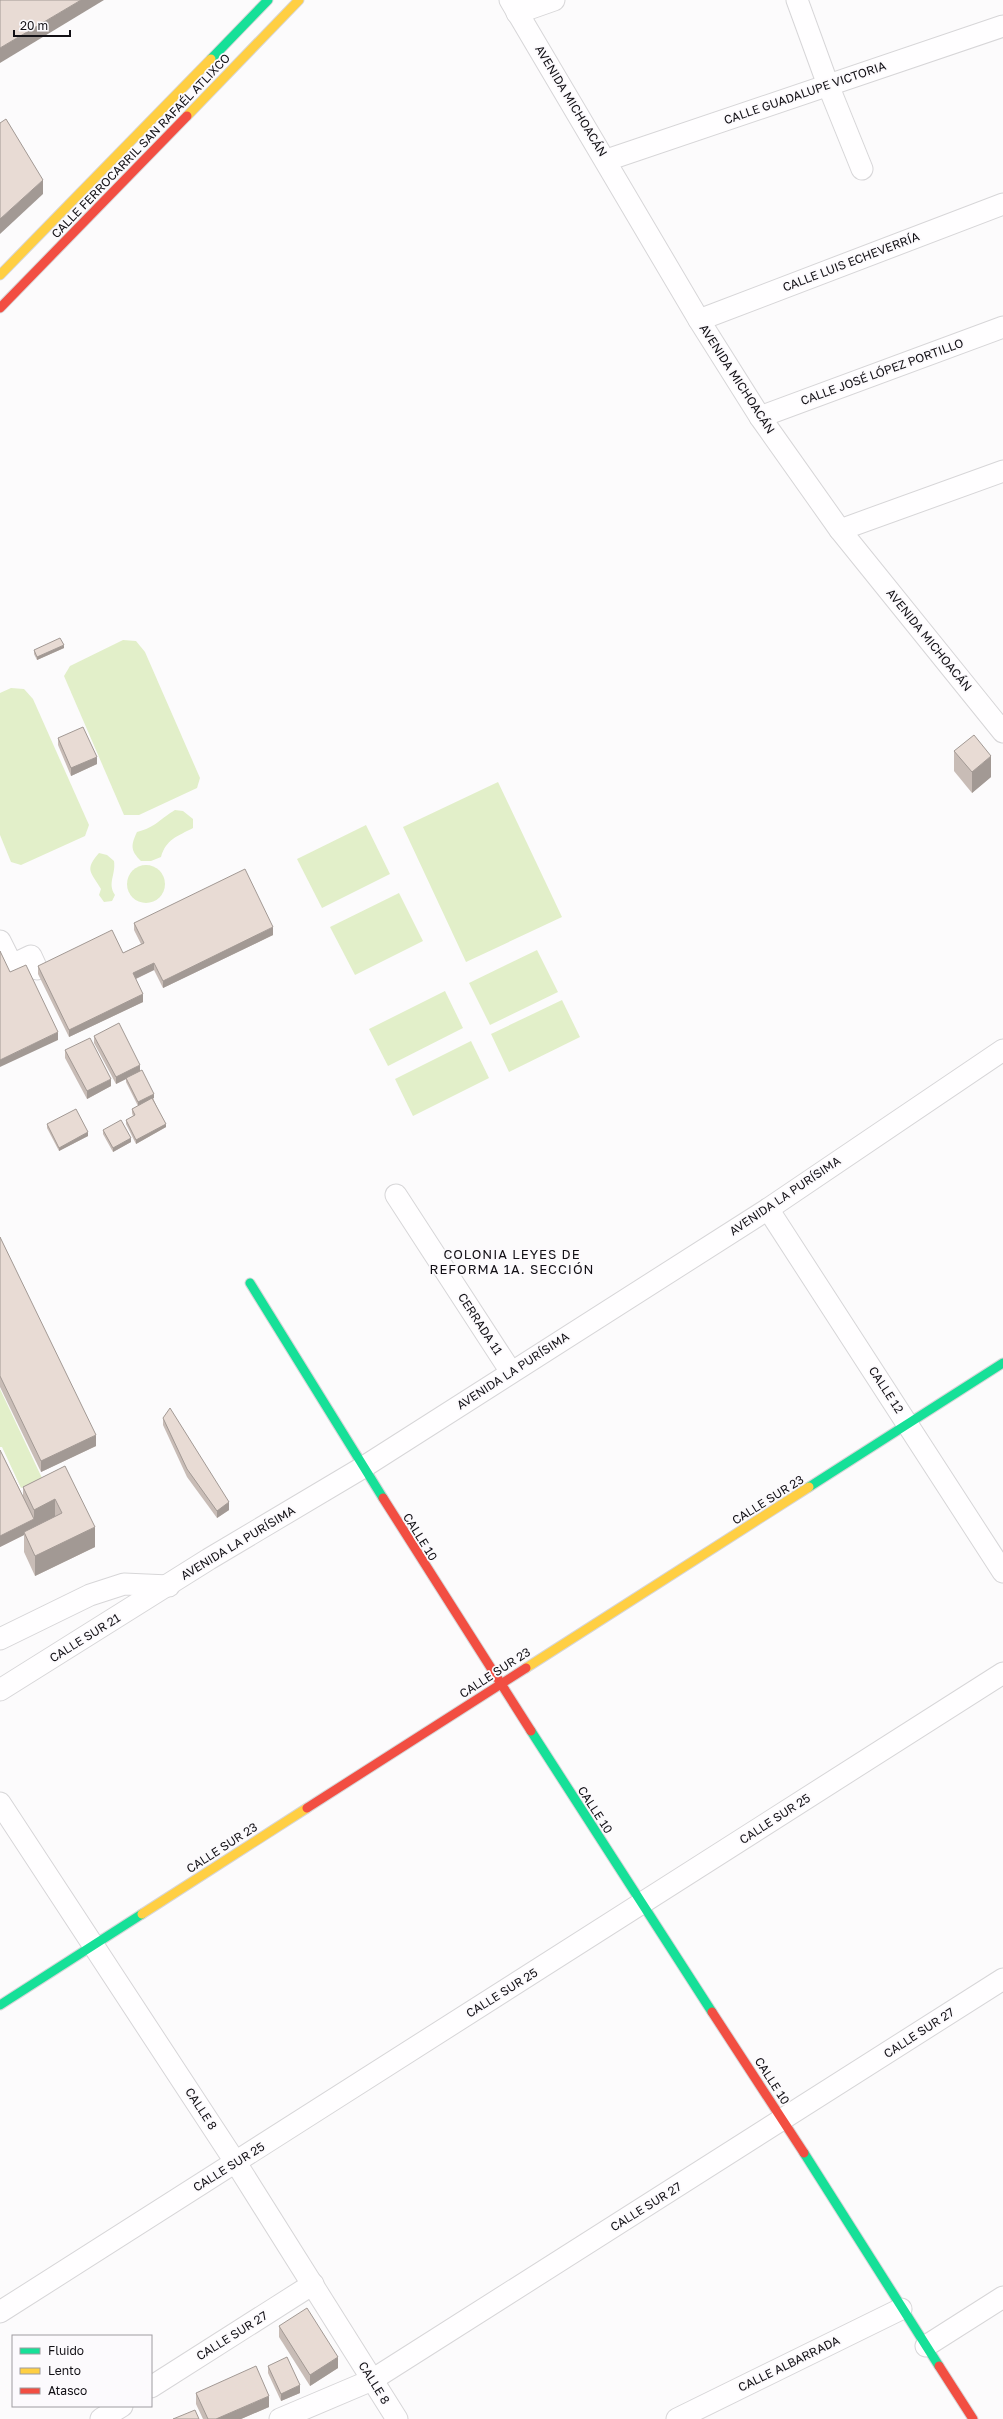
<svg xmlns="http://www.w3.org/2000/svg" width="1003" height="2419" viewBox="0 0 1003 2419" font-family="'Golos Text',sans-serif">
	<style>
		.green { fill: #e2efc9 }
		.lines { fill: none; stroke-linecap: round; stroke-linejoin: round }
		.street-casing { stroke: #d7d6d8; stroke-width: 23 }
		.fast-casing { stroke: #d7d6d8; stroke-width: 11 }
		.slow-casing { stroke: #d7d6d8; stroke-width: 11 }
		.jam-casing { stroke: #d7d6d8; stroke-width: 11 }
		.street { stroke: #fffeff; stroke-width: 21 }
		.fast { stroke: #16e098; stroke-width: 9 }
		.slow { stroke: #ffcf43; stroke-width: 9 }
		.jam { stroke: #f24e42; stroke-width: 9 }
		.wall { fill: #c8bcb6 }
		.shaded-wall { fill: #a29994 }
		.building { fill: #e8dbd4; stroke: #a29994 }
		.labels { text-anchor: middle; stroke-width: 3.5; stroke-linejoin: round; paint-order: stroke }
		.street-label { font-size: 12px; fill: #121015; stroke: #fcfafd }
		.neighbourhood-label { font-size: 13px; letter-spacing: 1px; fill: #121015; stroke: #fcfafd }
	</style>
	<rect width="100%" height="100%" fill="#fcfbfc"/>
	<g class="green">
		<path d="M123,640l13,1 9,11 55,126 -3,10 -58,27h-15l-60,-139 6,-10z"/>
		<path d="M11,688l13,1 9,10 56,126 -4,11 -64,29 -10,-3 -11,-27v-142z"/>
		<path d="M498,782l64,135 -96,45 -63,-135z"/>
		<path d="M175,810l8,1 10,8v9c-15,8 -27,11 -32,29l-10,4h-10c-11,-11 -10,-16 -4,-29 19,-5 23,-13 38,-22z"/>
		<path d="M366,825l24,49 -68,34 -25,-49z"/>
		<path d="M99,853l8,2 7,6c2,14 -7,22 1,34l-3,6 -8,1 -5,-7 2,-6c-10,-17 -17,-19 -2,-36z"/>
		<circle cx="146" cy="884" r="19"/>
		<path d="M399,893l24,48 -68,34 -25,-48z"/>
		<path d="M537,950l21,42 -68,33 -21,-42z"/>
		<path d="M445,991l18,37 -75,38 -19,-37z"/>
		<path d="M562,1000l18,37 -71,35 -18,-38z"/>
		<path d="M471,1041l18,37 -76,38 -18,-37z"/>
		<path d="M0,1389l42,89 -21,10 -19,-41h-2z"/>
	</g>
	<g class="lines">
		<defs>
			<g id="street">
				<path d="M510,0l189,320 61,97 80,113 163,202"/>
				<path d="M797,0l31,85 34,84"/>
				<path d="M517,13l37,-13"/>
				<path d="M607,160l396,-134"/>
				<path d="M699,320l304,-116"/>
				<path d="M760,417l243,-90"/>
				<path d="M840,530l163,-59"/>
				<path d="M0,941l12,24 19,-9 6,13"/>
				<path d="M396,1195l115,177"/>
				<path d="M768,1209l235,363"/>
				<path d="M0,1639l90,-44 34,-11 45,2"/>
				<path d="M0,1690l209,-131 153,-91 406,-259 235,-159"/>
				<path d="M0,1803l236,360 161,256"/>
				<path d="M0,2312l1003,-639"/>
				<path d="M926,2346l77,-49"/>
				<path d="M151,2387l162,-103"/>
				<path d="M101,2419l21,-13"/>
				<path d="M280,2419l92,-39 631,-401"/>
				<path d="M677,2419l224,-110"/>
			</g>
			<g id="fast">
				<path d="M211,59l57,-59"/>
				<path d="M250,1283l133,215"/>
				<path d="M809,1487l194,-124"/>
				<path d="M531,1731l181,281"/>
				<path d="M0,2005l142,-91"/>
				<path d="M804,2153l135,213"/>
			</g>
			<g id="slow">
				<path d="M187,116l112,-116"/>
				<path d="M0,275l211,-216"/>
				<path d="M526,1668l283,-181"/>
				<path d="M142,1914l165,-106"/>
			</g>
			<g id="jam">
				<path d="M0,308l187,-192"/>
				<path d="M383,1498l148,233"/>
				<path d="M307,1808l219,-140"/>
				<path d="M712,2012l92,141"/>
				<path d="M939,2366l34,53"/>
			</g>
		</defs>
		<use href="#street" class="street-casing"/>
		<use href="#fast" class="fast-casing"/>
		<use href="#slow" class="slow-casing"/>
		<use href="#jam" class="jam-casing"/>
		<use href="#street" class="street"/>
		<use href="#fast" class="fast"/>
		<use href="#slow" class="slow"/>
		<use href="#jam" class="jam"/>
	</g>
	<g class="wall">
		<path d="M64,648l-27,12 -3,-6v-4z"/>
		<path d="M58,738l39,26 -26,12 -13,-31z"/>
		<path d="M954,751l37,26 -19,16 -18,-22z"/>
		<path d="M134,923l139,12 -110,53 -9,-18 -18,9 7,23 -74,35 -31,-63v-8l85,-13 18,-9 -7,-14z"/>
		<path d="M94,1036l46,35 14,27h-1l13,29 -30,17 -10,-20v-4l7,-4 -1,-3v-4l6,-3 -12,-24v-3l-10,5 -22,-41z"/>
		<path d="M65,1050l46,36 -24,13 -22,-41z"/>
		<path d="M47,1124l41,12 -29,15 -12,-23z"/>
		<path d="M103,1130l28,12 -18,10 -10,-18z"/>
		<path d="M0,1237l96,209 -55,26 -41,-85z"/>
		<path d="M163,1418l66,92 -12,8 -30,-41 -24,-52z"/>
		<path d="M0,1450l23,46v-9l42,-21 30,81 -60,29 -11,-24v-17l-24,12z"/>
		<path d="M279,2326l59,42 -28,18 -31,-49z"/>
		<path d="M268,2366l32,27 -19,8 -13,-28z"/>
		<path d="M196,2393l73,14 -28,12h-38l-7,-15z"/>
	</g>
	<g class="shaded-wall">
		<path d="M81,0h23l-104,63v-15z"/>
		<path d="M43,180v14l-43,40v-15z"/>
		<path d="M64,645v3l-27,12v-3z"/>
		<path d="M991,756v21l-19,16v-21z"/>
		<path d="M97,757v7l-26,12v-8z"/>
		<path d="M273,927v8l-110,53v-7z"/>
		<path d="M154,963v7l-21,10v-7z"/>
		<path d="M143,994v8l-74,35v-7z"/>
		<path d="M58,1032v8l-58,27v-7z"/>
		<path d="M140,1065v7l-24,12v-7z"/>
		<path d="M111,1079v7l-24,13v-8z"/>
		<path d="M154,1094v4l-16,8v-4z"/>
		<path d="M166,1124v3l-30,17v-4z"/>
		<path d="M88,1132v4l-29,15v-3z"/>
		<path d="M131,1138v4l-18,10v-4z"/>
		<path d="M96,1435v11l-55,26v-11z"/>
		<path d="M55,1499v21l-31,12v3l-24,12v-11l34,-17v-9z"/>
		<path d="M229,1502v8l-12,8v-7z"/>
		<path d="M95,1527v20l-60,29v-20z"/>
		<path d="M338,2357v11l-28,18v-11z"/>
		<path d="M300,2385v8l-19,8v-7z"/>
		<path d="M269,2396v11l-28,12h-25z"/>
	</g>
	<g class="building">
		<path d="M0,0h81l-81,48z"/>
		<path d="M6,119l37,61 -43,39v-96z"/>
		<path d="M60,638l4,7 -27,12 -3,-7z"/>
		<path d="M83,727l14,30 -26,11 -13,-30z"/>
		<path d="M974,735l17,21 -19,16 -18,-21z"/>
		<path d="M245,869l28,58 -110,54 -9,-18 -21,10 10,21 -74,36 -31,-64 74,-36 11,23 21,-10 -10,-20z"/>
		<path d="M0,951l10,21 16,-7 32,67 -58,28z"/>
		<path d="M119,1023l21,42 -24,12 -22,-41z"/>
		<path d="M90,1038l21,41 -24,12 -22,-41z"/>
		<path d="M142,1070l12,24 -16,8 -12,-24z"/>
		<path d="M152,1098l14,26 -30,16 -10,-20 9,-5 -3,-6z"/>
		<path d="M76,1109l12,23 -29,16 -12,-24z"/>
		<path d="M121,1120l10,18 -18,10 -10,-18z"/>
		<path d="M0,1237l96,198 -55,26 -41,-85z"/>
		<path d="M170,1408l59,94 -12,9 -30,-42 -24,-51z"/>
		<path d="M0,1450l34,69 -34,17z"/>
		<path d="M65,1466l30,61 -60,29 -11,-24 38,-19 -7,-14 -21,11 -11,-23z"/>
		<path d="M307,2308l31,49 -28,18 -31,-49z"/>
		<path d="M287,2357l13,28 -19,9 -13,-28z"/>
		<path d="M256,2366l13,30 -53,23h-8l-12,-26z"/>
		<path d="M195,2410l4,9h-26z"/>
	</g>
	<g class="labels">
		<g class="street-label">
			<text transform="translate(805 93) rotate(-19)" y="4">CALLE GUADALUPE VICTORIA</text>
			<text transform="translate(571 101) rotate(59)" y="4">AVENIDA MICHOACÁN</text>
			<text transform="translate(141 146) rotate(-46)" y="4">CALLE FERROCARRIL SAN RAFAÉL ATLIXCO</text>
			<text transform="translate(851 262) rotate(-21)" y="4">CALLE LUIS ECHEVERRÍA</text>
			<text transform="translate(882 372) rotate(-20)" y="4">CALLE JOSÉ LÓPEZ PORTILLO</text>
			<text transform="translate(737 379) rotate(57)" y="4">AVENIDA MICHOACÁN</text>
			<text transform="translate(929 640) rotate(51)" y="4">AVENIDA MICHOACÁN</text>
			<text transform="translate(785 1196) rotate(-34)" y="4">AVENIDA LA PURÍSIMA</text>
			<text transform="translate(480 1324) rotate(57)" y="4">CERRADA 11</text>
			<text transform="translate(513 1371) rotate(-33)" y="4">AVENIDA LA PURÍSIMA</text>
			<text transform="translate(886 1390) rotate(57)" y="4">CALLE 12</text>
			<text transform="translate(768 1500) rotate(-32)" y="4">CALLE SUR 23</text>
			<text transform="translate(420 1537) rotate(58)" y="4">CALLE 10</text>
			<text transform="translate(238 1543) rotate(-31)" y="4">AVENIDA LA PURÍSIMA</text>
			<text transform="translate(85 1638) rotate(-32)" y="4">CALLE SUR 21</text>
			<text transform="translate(495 1673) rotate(-33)" y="4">CALLE SUR 23</text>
			<text transform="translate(595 1810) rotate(57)" y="4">CALLE 10</text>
			<text transform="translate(775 1819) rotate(-33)" y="4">CALLE SUR 25</text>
			<text transform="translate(222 1848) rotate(-33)" y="4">CALLE SUR 23</text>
			<text transform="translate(502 1993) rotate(-32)" y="4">CALLE SUR 25</text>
			<text transform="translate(919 2033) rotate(-33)" y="4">CALLE SUR 27</text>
			<text transform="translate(772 2081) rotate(57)" y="4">CALLE 10</text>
			<text transform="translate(201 2109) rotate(57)" y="4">CALLE 8</text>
			<text transform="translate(229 2167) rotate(-32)" y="4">CALLE SUR 25</text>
			<text transform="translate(646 2207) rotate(-32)" y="4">CALLE SUR 27</text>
			<text transform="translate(232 2336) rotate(-32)" y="4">CALLE SUR 27</text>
			<text transform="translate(789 2364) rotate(-26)" y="4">CALLE ALBARRADA</text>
			<text transform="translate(374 2383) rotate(58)" y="4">CALLE 8</text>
		</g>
		<g class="neighbourhood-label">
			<text x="512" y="1259">COLONIA LEYES DE<tspan x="512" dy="15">REFORMA 1A. SECCIÓN</tspan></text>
		</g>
	</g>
	<rect x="12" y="2335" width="140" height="72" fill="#fcfafd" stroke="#9e9ca0"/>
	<rect x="20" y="2348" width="20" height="6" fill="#16e098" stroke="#9e9ca0"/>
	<text x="48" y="2355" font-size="12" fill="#121015">Fluido</text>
	<rect x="20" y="2368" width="20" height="6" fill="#ffcf43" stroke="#9e9ca0"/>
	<text x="48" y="2375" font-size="12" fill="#121015">Lento</text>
	<rect x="20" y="2388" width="20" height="6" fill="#f24e42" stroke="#9e9ca0"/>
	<text x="48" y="2395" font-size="12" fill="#121015">Atasco</text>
	<path d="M14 30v6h56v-6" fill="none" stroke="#121015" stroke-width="2"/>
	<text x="20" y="30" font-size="12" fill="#121015" stroke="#fcfafd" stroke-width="3" paint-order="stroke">20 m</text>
</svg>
